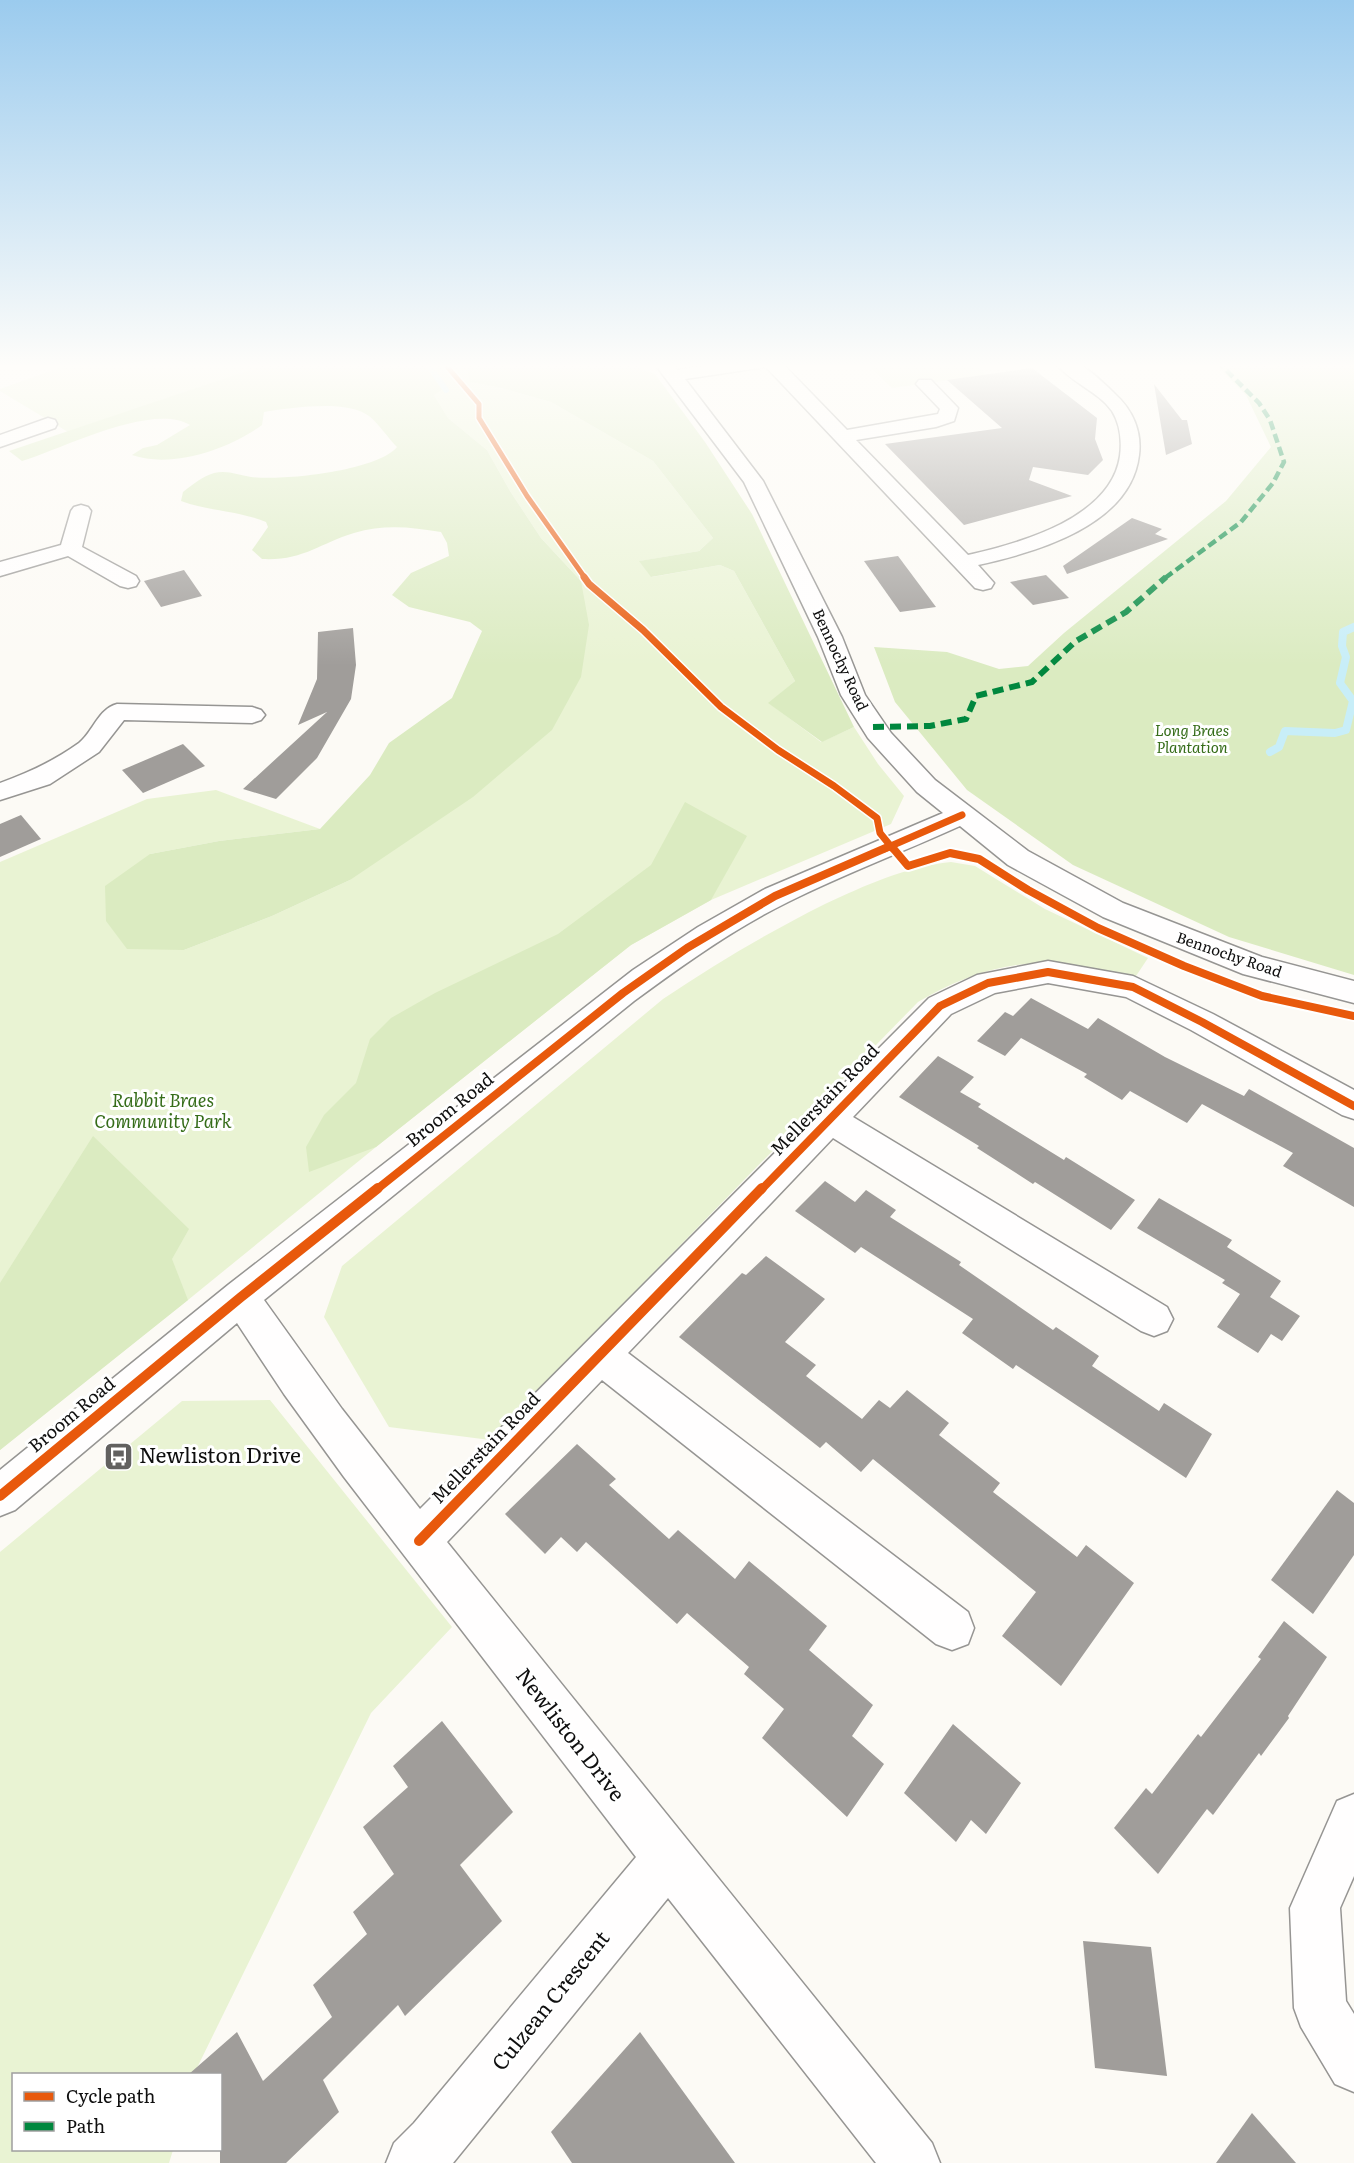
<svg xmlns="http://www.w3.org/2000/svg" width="1354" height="2163" viewBox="0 0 1354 2163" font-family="Literata,serif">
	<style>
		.green { fill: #e9f3d3 }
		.forest { fill: #dbebc1 }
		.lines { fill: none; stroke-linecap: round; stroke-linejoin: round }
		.stream-far1 { stroke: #c8eef8; stroke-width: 6 }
		.stream { stroke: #c8eef8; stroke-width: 8 }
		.building { fill: #a09d9a }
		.minor-casing { stroke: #969593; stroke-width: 3 }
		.minor { fill: #fffefe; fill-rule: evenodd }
		.quiet-far1 { stroke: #00873e; stroke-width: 4.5; stroke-dasharray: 9 4.5; stroke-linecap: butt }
		.quiet { stroke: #00873e; stroke-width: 6; stroke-dasharray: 11 6; stroke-linecap: butt }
		.cycleway-far3-casing { stroke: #fff; stroke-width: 8 }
		.cycleway-far2-casing { stroke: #fff; stroke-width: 10 }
		.cycleway-far1-casing { stroke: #fff; stroke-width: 12 }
		.cycleway-casing { stroke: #fff; stroke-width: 14 }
		.cycleway-far3 { stroke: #e8590c; stroke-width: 5 }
		.cycleway-far2 { stroke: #e8590c; stroke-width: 7 }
		.cycleway-far1 { stroke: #e8590c; stroke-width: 8 }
		.cycleway { stroke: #e8590c; stroke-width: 10 }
		.labels { text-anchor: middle; stroke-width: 6; stroke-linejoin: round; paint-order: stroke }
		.far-street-label { font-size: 15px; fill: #0f0f0f; stroke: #fff }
		.far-park-label { font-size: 15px; font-style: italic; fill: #366d1a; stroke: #fff }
		.street-label { font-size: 18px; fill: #0f0f0f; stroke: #fff }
		.park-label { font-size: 18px; font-style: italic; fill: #366d1a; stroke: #fff }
		.near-poi-label { font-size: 21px; fill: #0f0f0f; stroke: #fff; text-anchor: start }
		.near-street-label { font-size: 21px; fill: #0f0f0f; stroke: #fff }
	</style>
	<rect width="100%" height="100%" fill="#fcfaf5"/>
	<g class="green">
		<path d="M73,363h197l-202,69 -68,-41v-2z"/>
		<path d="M425,363h41l5,19 30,6 50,14 102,59 60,77 -14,13 -59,10 12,16 68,-12 14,6 61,110 -26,22 52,39 33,-15 24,37 26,32 -13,28 -180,76 -80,45 -255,202 -188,153 -188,150v-588l147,-63 69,-9 104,39 -101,12 -69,13 34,96 88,-34 78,-36 231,-299 -40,-43 -31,-47 -23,-41 -39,-32 -14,-23 9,-7z"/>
		<path d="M866,363h107l13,12 -94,13z"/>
		<path d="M951,862l24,4 70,43 103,49 -16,24c-21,-5 -42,-12 -64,-16 -52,-10 -106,10 -150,36l-428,438 -101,-13 -65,-110 18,-51 321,-267c52,-35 106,-67 162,-95 41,-19 80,-37 126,-42z"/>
		<path d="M270,1400l182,227 -81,86 -177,361h-180v76h159l-4,13h-169v-611l182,-151z"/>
	</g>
	<g class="forest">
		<path d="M270,363h155l18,26 -9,6 14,23 39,32 23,41 31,47 40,43 8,44 -8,52 -29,53 -79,67 -123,83 -78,36 -88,34 -57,-1 -21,-28 -1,-35 45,-32 69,-13 101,-12 50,-54 19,-32 63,-45 30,-67 -12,-9 -61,-15 -17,-12 19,-22 38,-17 -2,-13 -6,-11c-30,-5 -57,-8 -87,1 -36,11 -51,28 -92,26l-10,-9 16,-23 -2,-5c-26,-11 -58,-11 -85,-21l2,-9c9,-7 20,-16 31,-19 14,-3 24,2 37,4 31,4 126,-6 146,-30 -9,-9 -18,-23 -28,-31 -22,-17 -79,-8 -105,-4l-2,13c-33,24 -90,44 -130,30l11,-7 14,-3 33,-20c-38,-23 -128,24 -168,36l-13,-10z"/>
		<path d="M466,363h163l26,11 50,68 47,72 102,213 -32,15 -54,-39 27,-22 -61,-110 -14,-6 -69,12 -12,-16 60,-10 14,-13 -60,-77 -102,-59 -50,-14 -31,-6z"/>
		<path d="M1214,363h140v612l-125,-38 -156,-72 -106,-75 -72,-88 -21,-55 73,5 52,17 29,-3 36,-33 162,-132 45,-54 -25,-52z"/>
		<path d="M685,802l62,34 -36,64 -80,45 -255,202 -67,25 -3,-25 18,-32 32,-32 14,-44 21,-21 44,-25 123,-59 93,-69z"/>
		<path d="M93,1136l96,93 -17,30 16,41 -188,150v-167z"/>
	</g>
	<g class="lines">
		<path class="stream-far1" d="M427,363l19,27"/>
		<path class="stream" d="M1270,752l9,-5 6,-16 50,2 11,-3 7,-29 -13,-18 6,-26 -4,-11 1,-14 11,-5"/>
	</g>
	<g class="building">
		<path d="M1032,368l65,50 -2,21 8,21 -15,15 -55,-8 -4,13 43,16 -108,29 -79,-81 117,-16 -55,-48z"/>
		<path d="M1154,384l28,36h5l5,24 -26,11z"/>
		<path d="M1132,518l30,11 -7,5 13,5 -101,35 -4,-8z"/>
		<path d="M898,556l38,51 -36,5 -36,-51z"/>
		<path d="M184,570l18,26 -41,11 -17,-26z"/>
		<path d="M1046,575l23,23 -36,7 -23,-23z"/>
		<path d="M353,628l3,37 -5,34 -34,59 -41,41 -33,-10 84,-77 -29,13 19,-46 1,-47z"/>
		<path d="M183,744l22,22 -62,27 -21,-23z"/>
		<path d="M21,815l20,24 -41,18v-33z"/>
		<path d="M1031,998l57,31 10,-11 67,39 79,39 5,-7 105,59v59l-71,-41 10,-13 -91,-49 -15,19 -57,-32 -8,9 -38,-23 3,-3 -66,-36 -16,18 -28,-15 28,-29 8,4z"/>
		<path d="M938,1056l36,21 -14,15 21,12 -3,3 86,53 2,-3 69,43 -24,30 -76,-48 -2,2 -56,-36 2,-2 -80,-49z"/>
		<path d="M825,1181l30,21 11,-12 30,20 -6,7 71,45 -2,3 94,65 3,-3 43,29 -7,10 67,45 5,-8 48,31 -26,44 -170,-113 -3,4 -51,-36 11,-14 -112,-72 -6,6 -60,-42z"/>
		<path d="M1159,1198l73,42 -5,7 54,34 -11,16 30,19 -18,25 -11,-7 -13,19 -41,-26 23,-33 -18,-11 3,-3 -88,-52z"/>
		<path d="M766,1256l59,43 -40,43 31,23 -10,11 56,43 17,-19 11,8 17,-18 42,33 -10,12 61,48 -7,9 84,65 9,-12 48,38 -73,103 -59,-50 34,-44 -163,-133 -12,13 -35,-30 -6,6 -141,-111 63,-64 4,2z"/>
		<path d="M577,1444l39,35 -7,6 60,54 9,-9 57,49 14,-18 78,65 -18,24 64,55 -21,31 32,28 -37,53 -85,-79 22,-29 -40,-35 5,-7 -62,-54 -10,11 -91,-82 -9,10 -16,-15 -16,17 -40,-40z"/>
		<path d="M1337,1490l17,13v52l-41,59 -42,-34z"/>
		<path d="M1284,1621l43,36 -39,59 1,2 -28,38 -2,-3 -46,62 -6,-6 -49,65 -44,-46 32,-40 6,6 46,-60 3,3 60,-78 -3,-2z"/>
		<path d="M442,1721l71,91 -53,53 42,56 -97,95 -7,-11 -75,75 16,32 -53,51h-66v-89h-31l48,-42 26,49 69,-64 -19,-32 54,-51 -14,-22 41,-38 -31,-47 45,-40 -15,-21z"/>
		<path d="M953,1724l68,59 -35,51 -15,-14 -15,22 -52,-49z"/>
		<path d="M1083,1941l68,6 16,129 -72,-8z"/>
		<path d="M640,2032l95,131h-163l-21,-31z"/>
		<path d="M1252,2113l44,50h-80z"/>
	</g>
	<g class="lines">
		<defs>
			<g id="minor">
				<path d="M654,363h18l5,7 44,-7h61l65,67 91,-16 2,-5 -24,-25 3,-4h12l27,28 -4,13 -18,6 -80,13 112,115c53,-12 143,-37 152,-99 2,-15 0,-32 -8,-45 -14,-20 -41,-28 -56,-48 6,0 13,-1 19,0 10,2 32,23 40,31 18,16 27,38 24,61 -8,70 -102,97 -161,110l16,18 -3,5 -8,2 -8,-2 -209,-221 -81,12 78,102 79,156 23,58 26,38 44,47 93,71 95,52 139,54 92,24v22l-111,-29 -140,-57 -95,-52 -48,-39c-57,26 -116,48 -172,76 -55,27 -105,63 -154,99l-370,299 78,109 78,100 509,-511 48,-23 71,-14 85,15 80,38 141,76v29l-12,-4 -151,-85 -65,-33 -78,-14 -53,10 -44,21 -98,103 314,190 6,12 -6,12 -13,5 -13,-5 -308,-193 -205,215 340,259 6,16 -6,16 -16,6 -16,-6 -334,-264 -155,162 485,601 8,20h-64l-208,-265 -215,265h-67l8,-20 20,-20 222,-266 -292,-380 -60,-83 -47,-71 -222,187 -15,6v-46l228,-185 405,-315 65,-43 67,-38 178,-76 -26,-21 -49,-54 -27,-43 -23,-58 -74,-155z"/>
				<path d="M48,418l7,2 2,4 -2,4 -55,19v-12z"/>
				<path d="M81,505l7,2 3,4 -9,36 54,29 3,5 -3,5 -8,2 -8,-2 -52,-30 -68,20v-14l61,-17 10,-34 3,-4z"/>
				<path d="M117,704l135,3 9,3 4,5 -4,5 -9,3 -128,-3 -25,32 -49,32 -50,16v-17c28,-10 54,-22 79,-40 14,-11 19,-34 38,-39z"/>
				<path d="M1354,1794v82l-14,32 6,93 8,13v78l-19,-8 -34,-57 -7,-19 -4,-100 47,-107z"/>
			</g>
		</defs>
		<use href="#minor" class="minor-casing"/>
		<use href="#minor" class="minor"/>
		<path class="quiet-far1" d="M1165,578l76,-56 32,-39 11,-21 -14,-42 -11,-17 -40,-40"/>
		<path class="quiet" d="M873,727l57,-1 36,-7 10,-23 56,-14 44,-41 50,-29 40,-35"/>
		<defs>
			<path id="cycleway-far3" d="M444,363l35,41v14l48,78 58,82"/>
			<g id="cycleway-far2">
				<path d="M584,577l5,7 54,46 78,77 57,43 56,36 43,32 3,15 13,16"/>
				<path d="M884,849l78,-34"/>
			</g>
			<g id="cycleway-far1">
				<path d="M892,847l16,19 42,-13 29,6 49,31 70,38 86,38 78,30 92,20"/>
				<path d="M376,1190l247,-197 64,-45 88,-52 113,-49"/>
				<path d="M761,1190l179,-184 48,-23 60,-11 85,15 69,35 152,84"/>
			</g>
			<g id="cycleway">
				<path d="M0,1496l241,-199 137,-109"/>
				<path d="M419,1541l343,-353"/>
			</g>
		</defs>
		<use href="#cycleway-far3" class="cycleway-far3-casing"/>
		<use href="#cycleway-far2" class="cycleway-far2-casing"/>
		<use href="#cycleway-far1" class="cycleway-far1-casing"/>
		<use href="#cycleway" class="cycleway-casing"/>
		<use href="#cycleway-far3" class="cycleway-far3"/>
		<use href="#cycleway-far2" class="cycleway-far2"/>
		<use href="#cycleway-far1" class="cycleway-far1"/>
		<use href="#cycleway" class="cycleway"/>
	</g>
	<linearGradient id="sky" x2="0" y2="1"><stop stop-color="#9bcbee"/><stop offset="0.55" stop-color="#fefdfa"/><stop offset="1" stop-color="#fefdfa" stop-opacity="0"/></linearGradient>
	<rect width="1354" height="666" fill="url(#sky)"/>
	<defs>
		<symbol id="bus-square" viewBox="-11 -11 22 22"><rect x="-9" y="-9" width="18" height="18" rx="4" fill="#626160" stroke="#fff"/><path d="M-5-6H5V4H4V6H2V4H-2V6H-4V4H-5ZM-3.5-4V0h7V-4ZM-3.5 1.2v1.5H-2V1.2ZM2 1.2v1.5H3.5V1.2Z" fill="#fff"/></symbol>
	</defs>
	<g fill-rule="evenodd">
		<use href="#bus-square" x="102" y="1440" width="33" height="33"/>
	</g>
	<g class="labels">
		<g class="far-street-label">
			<text transform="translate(840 660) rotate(65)" y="5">Bennochy Road</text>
			<text transform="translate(1229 955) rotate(19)" y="5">Bennochy Road</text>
		</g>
		<g class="far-park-label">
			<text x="1192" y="736">Long Braes<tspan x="1192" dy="17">Plantation</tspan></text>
		</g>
		<g class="street-label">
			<text transform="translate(825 1100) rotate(-46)" y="6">Mellerstain Road</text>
			<text transform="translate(450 1110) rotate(-39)" y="6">Broom Road</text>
			<text transform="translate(72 1415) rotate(-40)" y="6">Broom Road</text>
			<text transform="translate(486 1448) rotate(-46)" y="6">Mellerstain Road</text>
		</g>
		<g class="park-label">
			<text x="163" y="1107">Rabbit Braes<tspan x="163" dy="21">Community Park</tspan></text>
		</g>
		<g class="near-poi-label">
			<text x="139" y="1463">Newliston Drive</text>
		</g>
		<g class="near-street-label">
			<text transform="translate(570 1735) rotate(52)" y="7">Newliston Drive</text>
			<text transform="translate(551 2001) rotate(-51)" y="7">Culzean Crescent</text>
		</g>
	</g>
	<rect x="12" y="2073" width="210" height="78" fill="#ffffff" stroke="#9f9f9f" stroke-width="1.5"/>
	<rect x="24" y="2092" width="30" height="9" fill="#e8590c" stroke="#9f9f9f" stroke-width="1.5"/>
	<text x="66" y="2103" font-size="18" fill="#0f0f0f">Cycle path</text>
	<rect x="24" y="2122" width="30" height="9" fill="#00873e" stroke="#9f9f9f" stroke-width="1.5"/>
	<text x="66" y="2133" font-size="18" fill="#0f0f0f">Path</text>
</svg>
